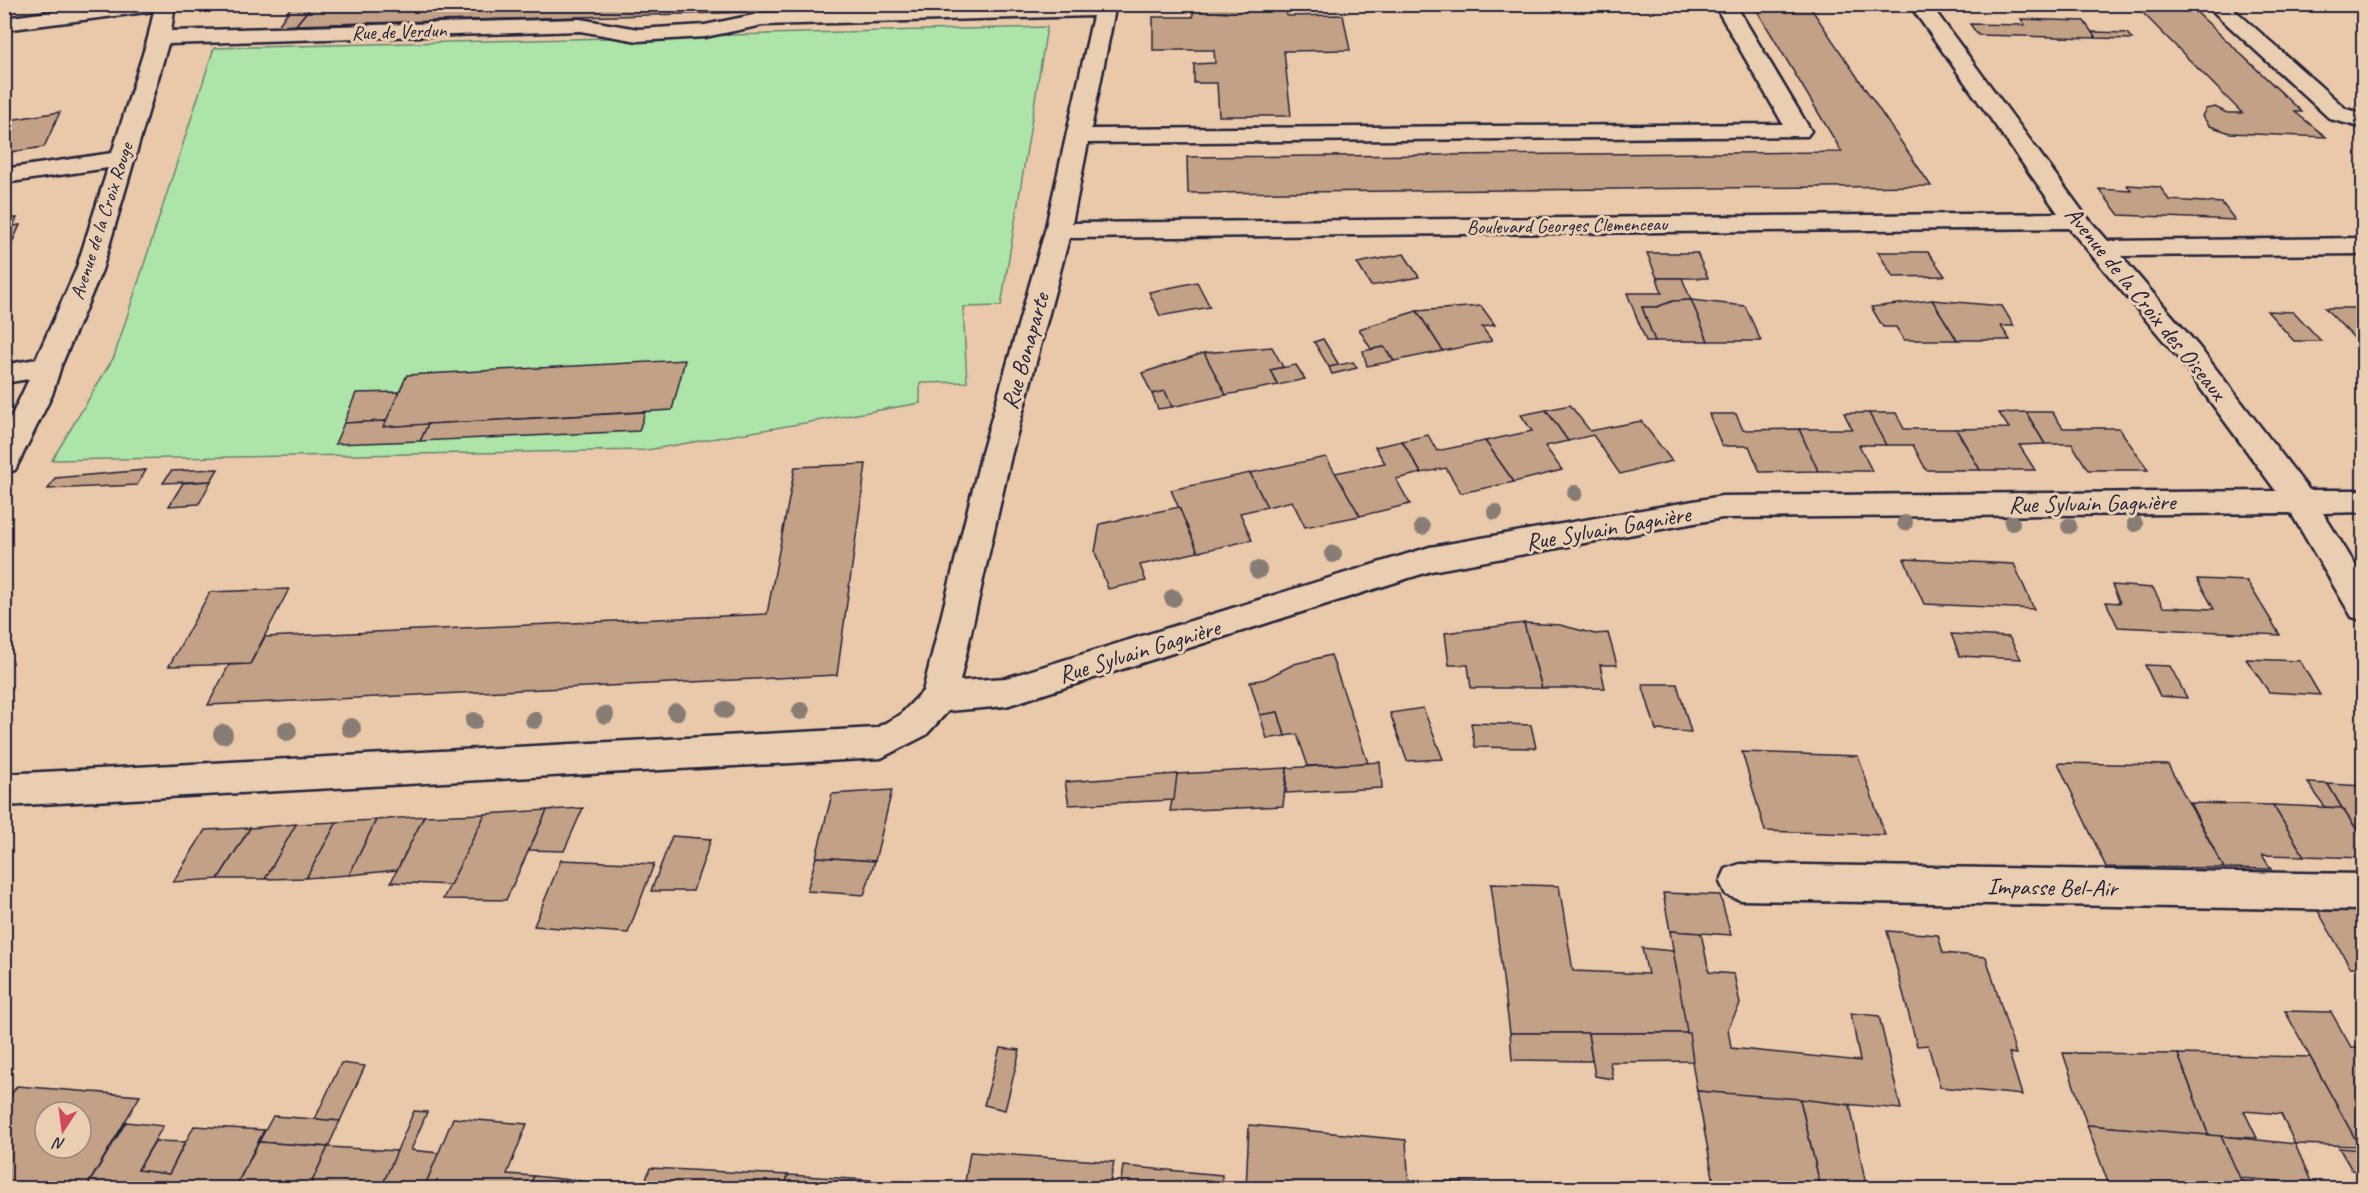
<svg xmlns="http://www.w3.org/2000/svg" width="2368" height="1193" viewBox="0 0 2368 1193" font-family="Caveat,sans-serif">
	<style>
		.green { fill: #ade5a8; stroke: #688472; stroke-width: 1.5 }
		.building { fill: #c3a186; stroke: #22223b; stroke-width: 1.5; fill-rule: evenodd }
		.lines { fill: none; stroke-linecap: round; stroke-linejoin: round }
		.minor-casing { stroke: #22223b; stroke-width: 5 }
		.minor { fill: #eaceb1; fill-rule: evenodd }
		.tree { fill: #877d75 }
		.labels { text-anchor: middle; stroke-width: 6; stroke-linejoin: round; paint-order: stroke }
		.far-street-label { font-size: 20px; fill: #22223b; stroke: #eaceb1 }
		.street-label { font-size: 24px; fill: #22223b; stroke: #eaceb1 }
	</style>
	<rect width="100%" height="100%" fill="#e9c9a9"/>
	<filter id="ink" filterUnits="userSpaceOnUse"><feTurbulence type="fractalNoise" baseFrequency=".0167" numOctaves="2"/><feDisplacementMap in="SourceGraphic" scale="12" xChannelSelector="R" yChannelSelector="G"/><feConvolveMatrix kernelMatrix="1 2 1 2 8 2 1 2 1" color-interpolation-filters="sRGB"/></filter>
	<g filter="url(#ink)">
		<path class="green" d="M1047,27l-46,279 -38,1 4,75 -47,1v20l-273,47 -595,10 62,-103 100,-309z"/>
		<g class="building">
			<path d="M293,4h20l-17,21 -18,1z"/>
			<path d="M313,4h716l-733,21z"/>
			<path d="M1192,4h93l2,12 56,-1 7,35 -66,1 7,65h-72l-2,-33h-23v-19l21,-1 -1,-13h-61v-33h40z"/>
			<path d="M1753,4h55l123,182 -743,7 -1,-36 655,-5z"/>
			<path d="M2134,4h54l114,108h-7l31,25 -96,-4 -20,-7 -8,-10 4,-7 9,-2 12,6h15z"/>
			<path d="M2021,19l63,2 12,17 -118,-3 -8,-11 55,1z"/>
			<path d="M2092,32l35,1 5,6 -36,-1z"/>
			<path d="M60,112l-16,35 -40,6v-38l8,-1 -3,6z"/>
			<path d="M2127,185l33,2 9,13 53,3 13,17 -116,-5 -20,-26 32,2z"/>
			<path d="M4,218h13l-4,8 7,-1 -16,36z"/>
			<path d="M1878,252h50l17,24 -52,1z"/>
			<path d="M1647,253h50l11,25h-51z"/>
			<path d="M1404,254l15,23 -48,9 -14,-23z"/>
			<path d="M1657,278h25l9,22 -18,1 -16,6h-15l13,34h-9l-19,-48h35z"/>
			<path d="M1197,282l13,25 -50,9 -11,-24z"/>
			<path d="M1691,300l54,6 16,35h-53z"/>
			<path d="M1691,300l17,41h-53l-13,-34h15l16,-6z"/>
			<path d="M1932,300l70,6 12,20h-13l9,14h-53z"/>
			<path d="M1932,300l25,40h-53l-8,-13h-13l-12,-20z"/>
			<path d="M1481,306l14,19 -13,2 10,14 -49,10 -26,-40z"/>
			<path d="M2325,308h39v33h-7z"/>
			<path d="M1417,311l26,40 -49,10 -10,-14 -13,2 -12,-20z"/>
			<path d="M2267,311l27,1 27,29h-27z"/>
			<path d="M1323,339l16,26 -10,2 -15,-25z"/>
			<path d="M1272,347l11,20 -13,3 8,15 -52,10 -22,-42z"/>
			<path d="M1384,347l10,14 -27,5 -4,-15z"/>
			<path d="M1204,353l22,42 -54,12 -7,-16 -13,3 -10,-21z"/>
			<path d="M685,360l-13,50 -289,17 24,-52z"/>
			<path d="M1353,362l4,6 -25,6 -3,-7z"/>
			<path d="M1296,365l9,14 -27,6 -8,-15z"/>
			<path d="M1165,391l7,16 -14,2 -6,-15z"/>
			<path d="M399,392l-13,29 -42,2 12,-30z"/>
			<path d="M1570,405l20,26 51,-10 31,40 -52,13 -27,-39 -25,6 -22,-31z"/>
			<path d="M1546,410l22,31 -23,5 17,24 -48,12 -29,-41 47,-10 -11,-16z"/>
			<path d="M645,412l-6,19 -219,10 8,-17z"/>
			<path d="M2026,412l19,32 -26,1 16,25h-55l-24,-41 53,-1 -10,-15z"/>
			<path d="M2026,412h26l11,16h56l29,42h-60l-16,-26h-27z"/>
			<path d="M1844,413h25l17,32h-27l13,26h-54l-19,-42h53z"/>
			<path d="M1869,413h27l8,16h52l24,41h-54l-13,-25h-27z"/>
			<path d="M1709,414h27l7,16 56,-1 19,42 -58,1 -11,-26h-27z"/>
			<path d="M386,421l-3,6 45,-3 -8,17 -85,3 9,-21z"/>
			<path d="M1428,435l9,16 48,-10 29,41 -53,11 -15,-25 -25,5 -19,-32z"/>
			<path d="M1402,441l19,32 -25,6 14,25 -50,12 -25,-43 50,-10 -10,-16z"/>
			<path d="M1326,457l34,59 -55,11 -13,-26 -25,6 -17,-34z"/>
			<path d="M866,464l-29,211 -629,30 21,-40 21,-1 15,-27 502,-23 28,-147z"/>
			<path d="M218,469l-7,12 -48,2 8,-12z"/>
			<path d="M146,470l-9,15 -89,4 7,-11z"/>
			<path d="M1250,473l17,34 -27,6 12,27 -54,12 -27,-62z"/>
			<path d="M211,481l-12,23 -30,2 14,-23z"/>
			<path d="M1179,507l19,45 -58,13 6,16 -38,8 -13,-37 5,-28z"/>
			<path d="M1904,559l110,5 20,45 -110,-5z"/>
			<path d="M2197,579l50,2 33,54 -162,-8 -12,-25 14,1 -8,-18 41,3 10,19 51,2z"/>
			<path d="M289,589l-39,75 -81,2 41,-74z"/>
			<path d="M1524,623l18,65h-71l-3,-23h-19l-4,-32z"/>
			<path d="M1524,623l36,2 35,9 13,-1 9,32h-17l5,23h-63z"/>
			<path d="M1951,634l58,3 12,22 -61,-3z"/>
			<path d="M1331,655l37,108 -60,3 -11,-32 -12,2 -7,-24 -18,3 -10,-33 15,-3 29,-15z"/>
			<path d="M2246,659l54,2 20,34 -51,-3z"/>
			<path d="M2145,665l25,1 17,32 -27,-2z"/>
			<path d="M1642,684h35l14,48 -35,-2z"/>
			<path d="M1423,708l20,51 -36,2 -17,-48z"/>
			<path d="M1278,712l7,24 -18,3 -7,-24z"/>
			<path d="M1471,723l60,2 5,23 -61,-1z"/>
			<path d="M1742,752l116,4 27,79 -120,-4z"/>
			<path d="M1380,762l2,26 -96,5 1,-25z"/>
			<path d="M2058,763l110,2 56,103 -118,-1z"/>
			<path d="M1287,768l-4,38 -113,5 7,-37z"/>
			<path d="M1177,774l-3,26 -105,5 -4,-23z"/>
			<path d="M2308,783l20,1 14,24 -17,-1z"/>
			<path d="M2328,784l36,2v54l-22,-32z"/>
			<path d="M892,790l-17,71 -59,-4 16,-63z"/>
			<path d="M2190,803l83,2 31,51 -42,-1 9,14 -47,-1z"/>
			<path d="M2273,805l69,3 22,32v18l-60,-2z"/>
			<path d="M583,808l-19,43 -35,-1 18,-40z"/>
			<path d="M547,810l-41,90 -63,-1 42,-85z"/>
			<path d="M485,814l-35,71 -59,-3 33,-66z"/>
			<path d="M424,816l-27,54 -48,5 27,-55z"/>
			<path d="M376,820l-27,55 -43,3 31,-56z"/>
			<path d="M337,822l-31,56 -41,1 31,-55z"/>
			<path d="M296,824l-31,55h-47l32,-51z"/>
			<path d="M250,828l-32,51 -45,3 32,-52z"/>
			<path d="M672,836l39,3 -18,52h-42z"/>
			<path d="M816,857l59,4 -11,34 -57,-4z"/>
			<path d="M561,860l93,4 -26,69 -94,-7z"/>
			<path d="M1491,884l68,2 14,85 75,3 -6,-26 31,3 16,82h-179z"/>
			<path d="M1663,893l57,2 11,40 -61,-4z"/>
			<path d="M2314,904h50v63h-14z"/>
			<path d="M1670,931l31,2 8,39 25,2 6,30 -12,24 3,20 129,13 -9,-48 28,3 22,93 -204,-18z"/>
			<path d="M1887,931l51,4 5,18 43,4 30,97 -7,-1 13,42 -82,-8 -12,-42 -11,1z"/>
			<path d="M2285,1011l46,1 20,35h13v100l-5,-1z"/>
			<path d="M1510,1033h78l4,28 -80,-1z"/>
			<path d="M1588,1033h101l4,28 -83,1 3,17 -18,-3z"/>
			<path d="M1000,1048l20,2 -15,60 -21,-5z"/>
			<path d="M2063,1053l115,1 31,82 -122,-11z"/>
			<path d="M2178,1054l132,3 49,89 -64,-2 -14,-30 -37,-3 13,27 -48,-2z"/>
			<path d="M341,1063l24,3 -25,55 -25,-2z"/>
			<path d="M17,1086l123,10 -54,92h-82v-83zM45,1112h36v36h-36z"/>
			<path d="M1697,1091l103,8 21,89h-106z"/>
			<path d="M1800,1099l50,6 16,80 21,3h-66z"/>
			<path d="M414,1111l13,1 -16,38 28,3 -15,35h-43z"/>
			<path d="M273,1116l42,3 25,2 -12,26 -69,-5z"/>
			<path d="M453,1118l74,6 -20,50 27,2 -5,12h-105z"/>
			<path d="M126,1122l37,4 -25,44 31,4 25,-48 70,4 -29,58h-149z"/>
			<path d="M1249,1125l157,15 3,48h-163z"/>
			<path d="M2087,1125l134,11 24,52h-135z"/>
			<path d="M2221,1136l74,8 17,40 -72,-6z"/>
			<path d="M155,1141l30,1 -16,32 -31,-4z"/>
			<path d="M259,1142l69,5 -19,41h-74z"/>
			<path d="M328,1147l69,4 -16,37h-72z"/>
			<path d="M2339,1148l25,2v21l-12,-1z"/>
			<path d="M970,1152l144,10 -5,26h-145z"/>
			<path d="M1123,1166l99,9 -1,13h-101z"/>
			<path d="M650,1168l138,7 -3,13h-142z"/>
			<path d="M788,1175l176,11v2h-179z"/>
			<path d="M534,1176l109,12h-114z"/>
			<path d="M1409,1180l119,5 1,3h-120z"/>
			<path d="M1610,1182l20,2 1,4h-20z"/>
		</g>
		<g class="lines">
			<defs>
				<g id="minor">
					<path d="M107,4h68l-4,27 409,-12 58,10 67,-4 58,-12 353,-9 -25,125 692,-5 -69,-120h21l76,127 -4,5 -719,7 -16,80 986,-10 -149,-209h21l155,211 23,26 256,-3v16l-243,2 78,91 110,143h55v22l-41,1 41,66v42l-12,-4 -61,-104 -569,5 -291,53 -425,135 -58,5 -22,24 -45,23 -877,48v-32l872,-46 24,-13 23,-24 58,-235 64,-225 48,-215 -330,9 -58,12 -67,4 -58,-10 -412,13 -66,226 -41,96 -9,29 -37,75 -11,3v-41l25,-53 -25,4v-18l32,-6 40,-89 32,-102 -104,15v-14l108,-16 36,-115 6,-27 -150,19v-12zM2069,228l110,131 97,132 -554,5 -292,51 -424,131 -46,3 51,-225 58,-218z"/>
					<path d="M2205,4h23l118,105 18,5v14l-34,-9z"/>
					<path d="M1740,864l624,10v36l-624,-10 -14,-5 -6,-13 6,-13z"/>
				</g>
			</defs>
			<use href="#minor" class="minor-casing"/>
			<use href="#minor" class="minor"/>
		</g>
		<g class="tree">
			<circle cx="1575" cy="493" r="8"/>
			<circle cx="1495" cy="512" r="8"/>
			<circle cx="1905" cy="523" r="8"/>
			<circle cx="2012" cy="523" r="8"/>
			<circle cx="2135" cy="524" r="8"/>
			<circle cx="2069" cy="526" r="8"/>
			<circle cx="1422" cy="527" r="8"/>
			<circle cx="1333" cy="554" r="9"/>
			<circle cx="1258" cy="570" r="9"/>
			<circle cx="1173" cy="598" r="9"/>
			<circle cx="725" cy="710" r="9"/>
			<circle cx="801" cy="711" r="9"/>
			<circle cx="676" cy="712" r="9"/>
			<circle cx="605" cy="715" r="9"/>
			<circle cx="534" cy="720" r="9"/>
			<circle cx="474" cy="721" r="9"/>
			<circle cx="351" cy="728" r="10"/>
			<circle cx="287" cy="731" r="10"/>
			<circle cx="223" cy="734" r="10"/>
		</g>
	</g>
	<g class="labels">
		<g class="far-street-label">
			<text transform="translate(399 31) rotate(-2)" y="7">Rue de Verdun</text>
			<text transform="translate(101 221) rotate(-72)" y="7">Avenue de la Croix Rouge</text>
			<text transform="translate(1567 225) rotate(-1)" y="7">Boulevard Georges Clemenceau</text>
		</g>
		<g class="street-label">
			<text transform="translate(2146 303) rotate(51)" y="8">Avenue de la Croix des Oiseaux</text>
			<text transform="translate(1025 351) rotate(-74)" y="8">Rue Bonaparte</text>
			<text transform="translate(2092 503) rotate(-1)" y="8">Rue Sylvain Gagnière</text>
			<text transform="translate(1608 528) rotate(-10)" y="8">Rue Sylvain Gagnière</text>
			<text transform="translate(1139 651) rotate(-17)" y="8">Rue Sylvain Gagnière</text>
			<text transform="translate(2052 887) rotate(1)" y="8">Impasse Bel-Air</text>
		</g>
	</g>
	<rect width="2368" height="1193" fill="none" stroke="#eaceb1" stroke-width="24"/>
	<rect x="12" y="12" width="2344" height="1169" fill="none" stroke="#22223b" stroke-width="2" filter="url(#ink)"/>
	<g transform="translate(63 1130) rotate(193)"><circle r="28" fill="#eaceb1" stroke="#9a8982" stroke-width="1.5"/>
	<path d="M0-4.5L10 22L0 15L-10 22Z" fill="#d1495b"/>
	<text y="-9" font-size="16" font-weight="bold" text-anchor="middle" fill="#22223b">N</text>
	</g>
</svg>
